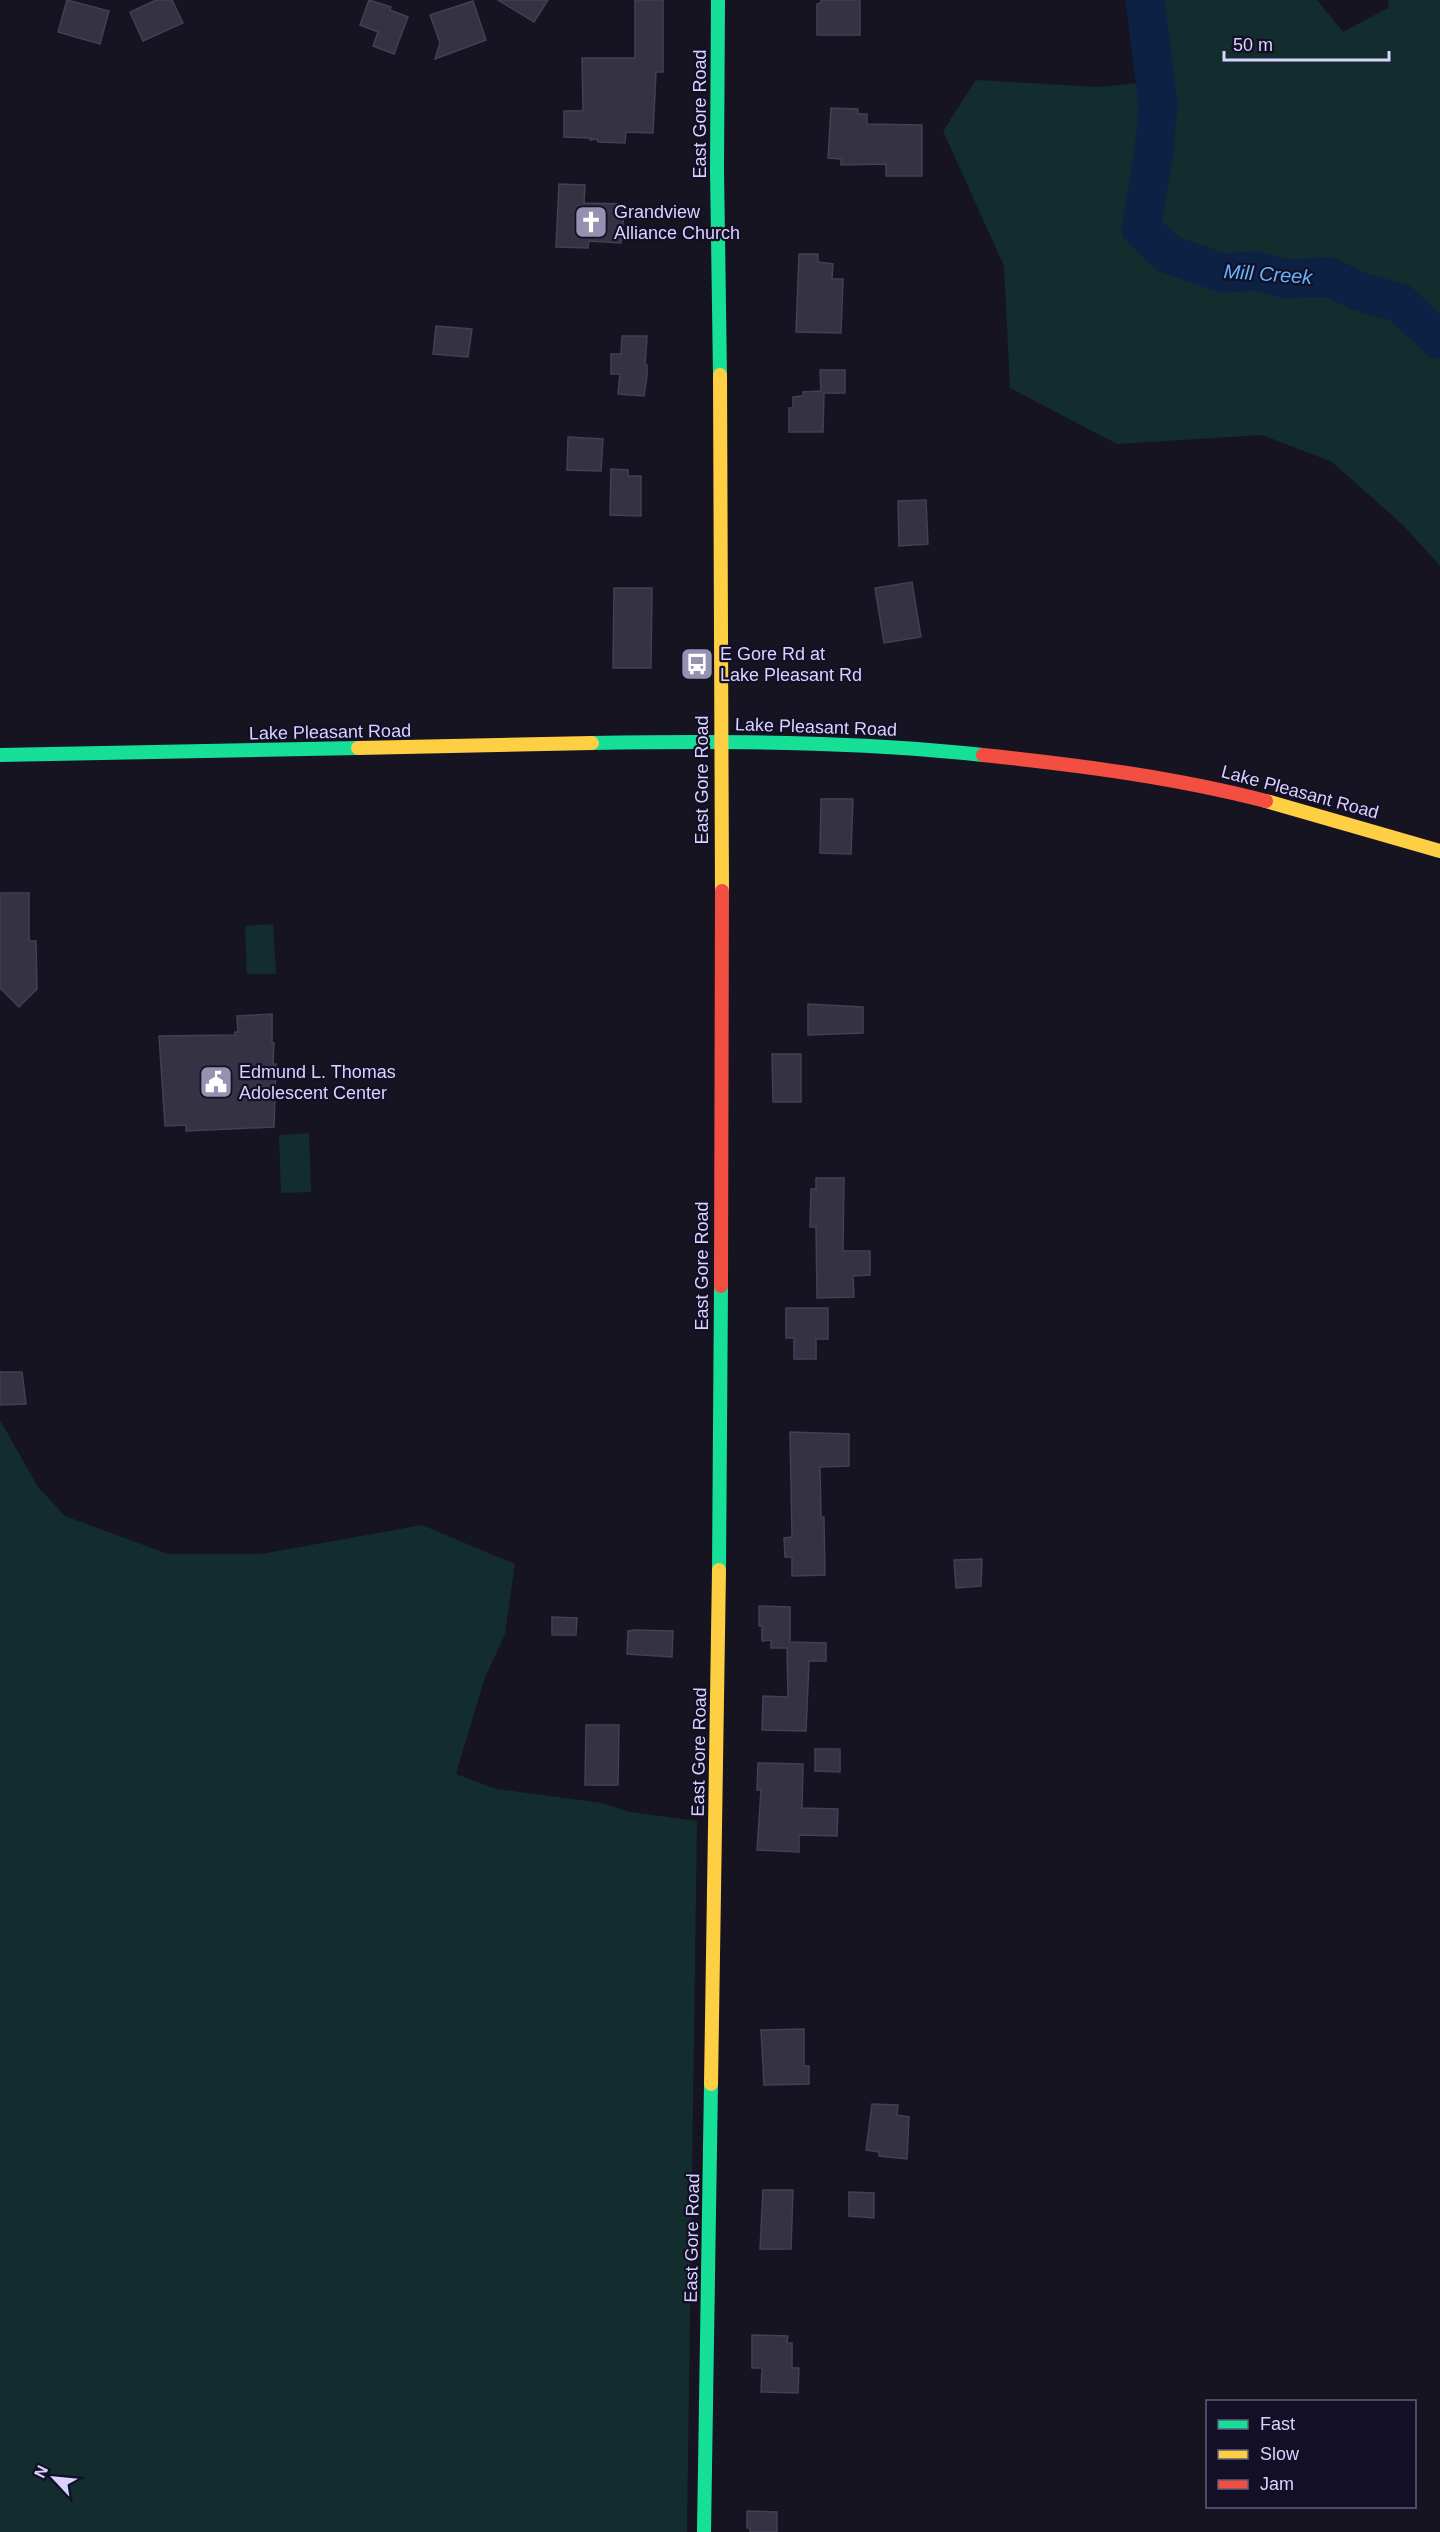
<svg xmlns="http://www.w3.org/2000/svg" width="1440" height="2532" viewBox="0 0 1440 2532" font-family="Arial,sans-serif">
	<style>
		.green { fill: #132c2d }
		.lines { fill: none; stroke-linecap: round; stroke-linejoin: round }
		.river { stroke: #0d2144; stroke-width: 39 }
		.building { fill: #343243; stroke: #433f54; stroke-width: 1.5 }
		.fast { stroke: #16e098; stroke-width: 14 }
		.slow { stroke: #ffcf43; stroke-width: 14 }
		.jam { stroke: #f24e42; stroke-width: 14 }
		.labels { text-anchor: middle; stroke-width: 4.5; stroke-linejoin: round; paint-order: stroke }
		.street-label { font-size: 18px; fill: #d9d4ff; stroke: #130f26 }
		.poi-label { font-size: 18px; fill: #d9d4ff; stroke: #130f26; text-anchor: start }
		.water-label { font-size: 20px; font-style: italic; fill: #62b6ff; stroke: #130f26 }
	</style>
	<rect width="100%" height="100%" fill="#161421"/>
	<g class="green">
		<path d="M1145,0h172l26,32 45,-24 1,-8h51v566l-36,-40 -72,-64 -70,-27 -145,9 -107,-56 -6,-122 -61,-135 33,-51 123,7 56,-6z"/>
		<path d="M273,924l3,50h-29l-2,-48z"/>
		<path d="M309,1133l2,59 -30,1 -2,-58z"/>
		<path d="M0,1420l38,67 27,29 103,38h93l161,-29 93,39 -10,70 -21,46 -28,94 40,15 106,14 28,9 67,9 -10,711h-687z"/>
	</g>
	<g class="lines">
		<path class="river" d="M1145,0l13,104 -4,49 -13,75 27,26 55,19 33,-2 30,8 43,-2 29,14 42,12 40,37"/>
	</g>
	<g class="building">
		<path d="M67,0l42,11 -9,33 -42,-12z"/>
		<path d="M156,0h16l11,23 -40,18 -13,-29z"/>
		<path d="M369,0l22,7 -1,3 18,7 -14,37 -21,-8 5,-14 -18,-7z"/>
		<path d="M498,0h50l-14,22z"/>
		<path d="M635,0h28v72h-7l-3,61 -27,-1 -1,11 -27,-1 -1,-3 -7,1 1,-2 -27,-1v-26h19l-1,-53h53z"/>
		<path d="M821,0h39v35h-43v-31l4,-1z"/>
		<path d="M473,1l13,39 -51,19 5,-16 -10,-28z"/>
		<path d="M831,108l27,1v5h9v10l55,1v51h-36v-12l-45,1v-6l-13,-1z"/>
		<path d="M559,184l26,1 -1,18 41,1 -4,39 -32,-2 -1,7 -32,-1z"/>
		<path d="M799,254h19v8l15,2 -1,15h11l-2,54 -45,-1z"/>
		<path d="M436,326l36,3 -4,28 -35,-3z"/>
		<path d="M622,336h25l-2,29h2v11l-3,20 -26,-2 2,-20h-9v-20h10z"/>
		<path d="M820,370h25v23h-21l-1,39h-34v-24h4v-11l10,-1v-4l18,-1z"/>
		<path d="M568,437l35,2 -2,32 -34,-1z"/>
		<path d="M611,469l17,1v6h13v40l-31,-1z"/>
		<path d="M926,500l2,44 -29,2 -1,-45z"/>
		<path d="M912,582l9,55 -37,6 -9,-55z"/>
		<path d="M614,588h38l-1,80h-38z"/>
		<path d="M821,799h32l-2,55 -31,-1z"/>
		<path d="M0,893h29v48h7l1,48 -18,18 -19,-19z"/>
		<path d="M808,1004l55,3v26l-55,2z"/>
		<path d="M272,1014v29h2l-1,21h3l-2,63 -88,4v-6l-21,1 -6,-90 76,-1v-3h3l-1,-16z"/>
		<path d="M772,1054h29v48h-28z"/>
		<path d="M816,1178h28l-1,73h27v24l-17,1 1,21 -37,1 -1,-71h-6l1,-38h5z"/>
		<path d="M786,1308h42v31h-12v20h-22v-21h-8z"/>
		<path d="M0,1372h22l4,32 -26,1z"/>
		<path d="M790,1432l59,2v32l-29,1 1,50h3l1,58 -33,1v-19h-7l-1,-19 8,-1z"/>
		<path d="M982,1559l-1,27 -25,2 -2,-28z"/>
		<path d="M759,1606l31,1v35l36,1v18h-17l-3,70 -44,-1 1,-34 25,1 -1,-49h-16v-8l-9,1v-15h-3z"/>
		<path d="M552,1617l25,1 -1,17h-24z"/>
		<path d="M636,1630l37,1 -1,26 -45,-3 1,-23z"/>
		<path d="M586,1725h33l-1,60h-33z"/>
		<path d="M815,1749h25v23l-25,-1z"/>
		<path d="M758,1763l45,1 -1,44 36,1 -1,27 -38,-1v17l-42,-2 4,-60h-4z"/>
		<path d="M804,2029v37h5v18l-45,1 -3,-55z"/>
		<path d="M872,2104l26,1 -1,10 12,2 -2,42 -28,-3v-4l-13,-2z"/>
		<path d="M763,2190h30l-2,59h-31z"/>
		<path d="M849,2192l25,1v25l-25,-2z"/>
		<path d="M752,2335l36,1 -1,7h5v25h7l-1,25 -37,-1 1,-24h-10z"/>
		<path d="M747,2511l30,1v20h-27v-4h-3z"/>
	</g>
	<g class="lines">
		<g class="fast">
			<path d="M718,0l-1,169 3,206"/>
			<path d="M592,743c130,-2 261,-2 391,12"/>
			<path d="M0,755l358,-7"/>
			<path d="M719,1570l2,-284"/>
			<path d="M704,2532l7,-448"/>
		</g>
		<g class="slow">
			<path d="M720,375l2,516"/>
			<path d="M358,748l234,-5"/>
			<path d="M1266,801l174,50"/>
			<path d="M711,2084l8,-514"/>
		</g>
		<g class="jam">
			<path d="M983,755c95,10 190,22 283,46"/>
			<path d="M721,1286l1,-395"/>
		</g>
	</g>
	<defs>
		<symbol id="church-square" viewBox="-11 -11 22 22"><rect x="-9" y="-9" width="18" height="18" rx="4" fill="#9591b1" stroke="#130f26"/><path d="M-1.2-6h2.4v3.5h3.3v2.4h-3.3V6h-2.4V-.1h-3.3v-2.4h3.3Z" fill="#fff"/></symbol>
		<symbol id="bus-square" viewBox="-11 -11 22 22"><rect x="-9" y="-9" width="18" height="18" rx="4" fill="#9591b1" stroke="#130f26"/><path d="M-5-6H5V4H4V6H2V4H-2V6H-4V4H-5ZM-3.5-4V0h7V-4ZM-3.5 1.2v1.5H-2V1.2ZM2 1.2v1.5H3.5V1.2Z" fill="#fff"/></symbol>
		<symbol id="civic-square" viewBox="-11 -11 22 22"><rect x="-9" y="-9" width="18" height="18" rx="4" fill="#9591b1" stroke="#130f26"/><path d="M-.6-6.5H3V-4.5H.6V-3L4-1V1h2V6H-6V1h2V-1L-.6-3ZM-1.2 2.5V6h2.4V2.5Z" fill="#fff"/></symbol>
	</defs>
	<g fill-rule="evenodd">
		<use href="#church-square" x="572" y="203" width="38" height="38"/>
		<use href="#bus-square" x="678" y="645" width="38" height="38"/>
		<use href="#civic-square" x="197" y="1063" width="38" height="38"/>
	</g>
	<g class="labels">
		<g class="street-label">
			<text transform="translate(700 114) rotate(-90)" y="6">East Gore Road</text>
			<text transform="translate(816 727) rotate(2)" y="6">Lake Pleasant Road</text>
			<text transform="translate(330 732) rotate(-1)" y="6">Lake Pleasant Road</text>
			<text transform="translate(702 780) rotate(-90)" y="6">East Gore Road</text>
			<text transform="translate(1300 792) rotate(15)" y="6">Lake Pleasant Road</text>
			<text transform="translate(702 1266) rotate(-90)" y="6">East Gore Road</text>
			<text transform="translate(699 1752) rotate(-89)" y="6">East Gore Road</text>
			<text transform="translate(692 2238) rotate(-89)" y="6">East Gore Road</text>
		</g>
		<g class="poi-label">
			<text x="614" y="218">Grandview<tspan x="614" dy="21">Alliance Church</tspan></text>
			<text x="720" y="660">E Gore Rd at<tspan x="720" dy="21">Lake Pleasant Rd</tspan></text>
			<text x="239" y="1078">Edmund L. Thomas<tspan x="239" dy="21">Adolescent Center</tspan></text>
		</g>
		<g class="water-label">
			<text transform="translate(1268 274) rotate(4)" y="7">Mill Creek</text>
		</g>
	</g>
	<rect x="1206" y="2400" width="210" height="108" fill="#130f26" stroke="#625e7d" stroke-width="1.5"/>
	<rect x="1218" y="2420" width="30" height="9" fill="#16e098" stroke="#625e7d" stroke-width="1.5"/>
	<text x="1260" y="2430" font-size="18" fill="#d9d4ff">Fast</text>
	<rect x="1218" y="2450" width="30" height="9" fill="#ffcf43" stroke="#625e7d" stroke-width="1.5"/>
	<text x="1260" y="2460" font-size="18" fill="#d9d4ff">Slow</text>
	<rect x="1218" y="2480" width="30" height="9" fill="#f24e42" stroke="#625e7d" stroke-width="1.5"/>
	<text x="1260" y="2490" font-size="18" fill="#d9d4ff">Jam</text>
	<g transform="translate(54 2478) rotate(296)" stroke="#130f26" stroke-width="4.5" paint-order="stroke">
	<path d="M0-4.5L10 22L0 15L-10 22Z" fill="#d9d4ff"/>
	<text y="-9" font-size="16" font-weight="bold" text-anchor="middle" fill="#d9d4ff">N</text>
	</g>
	<path d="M1224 51v9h165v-9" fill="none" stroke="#d9d4ff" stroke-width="3"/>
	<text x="1233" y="51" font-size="18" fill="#d9d4ff" stroke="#130f26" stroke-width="4.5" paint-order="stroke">50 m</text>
</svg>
